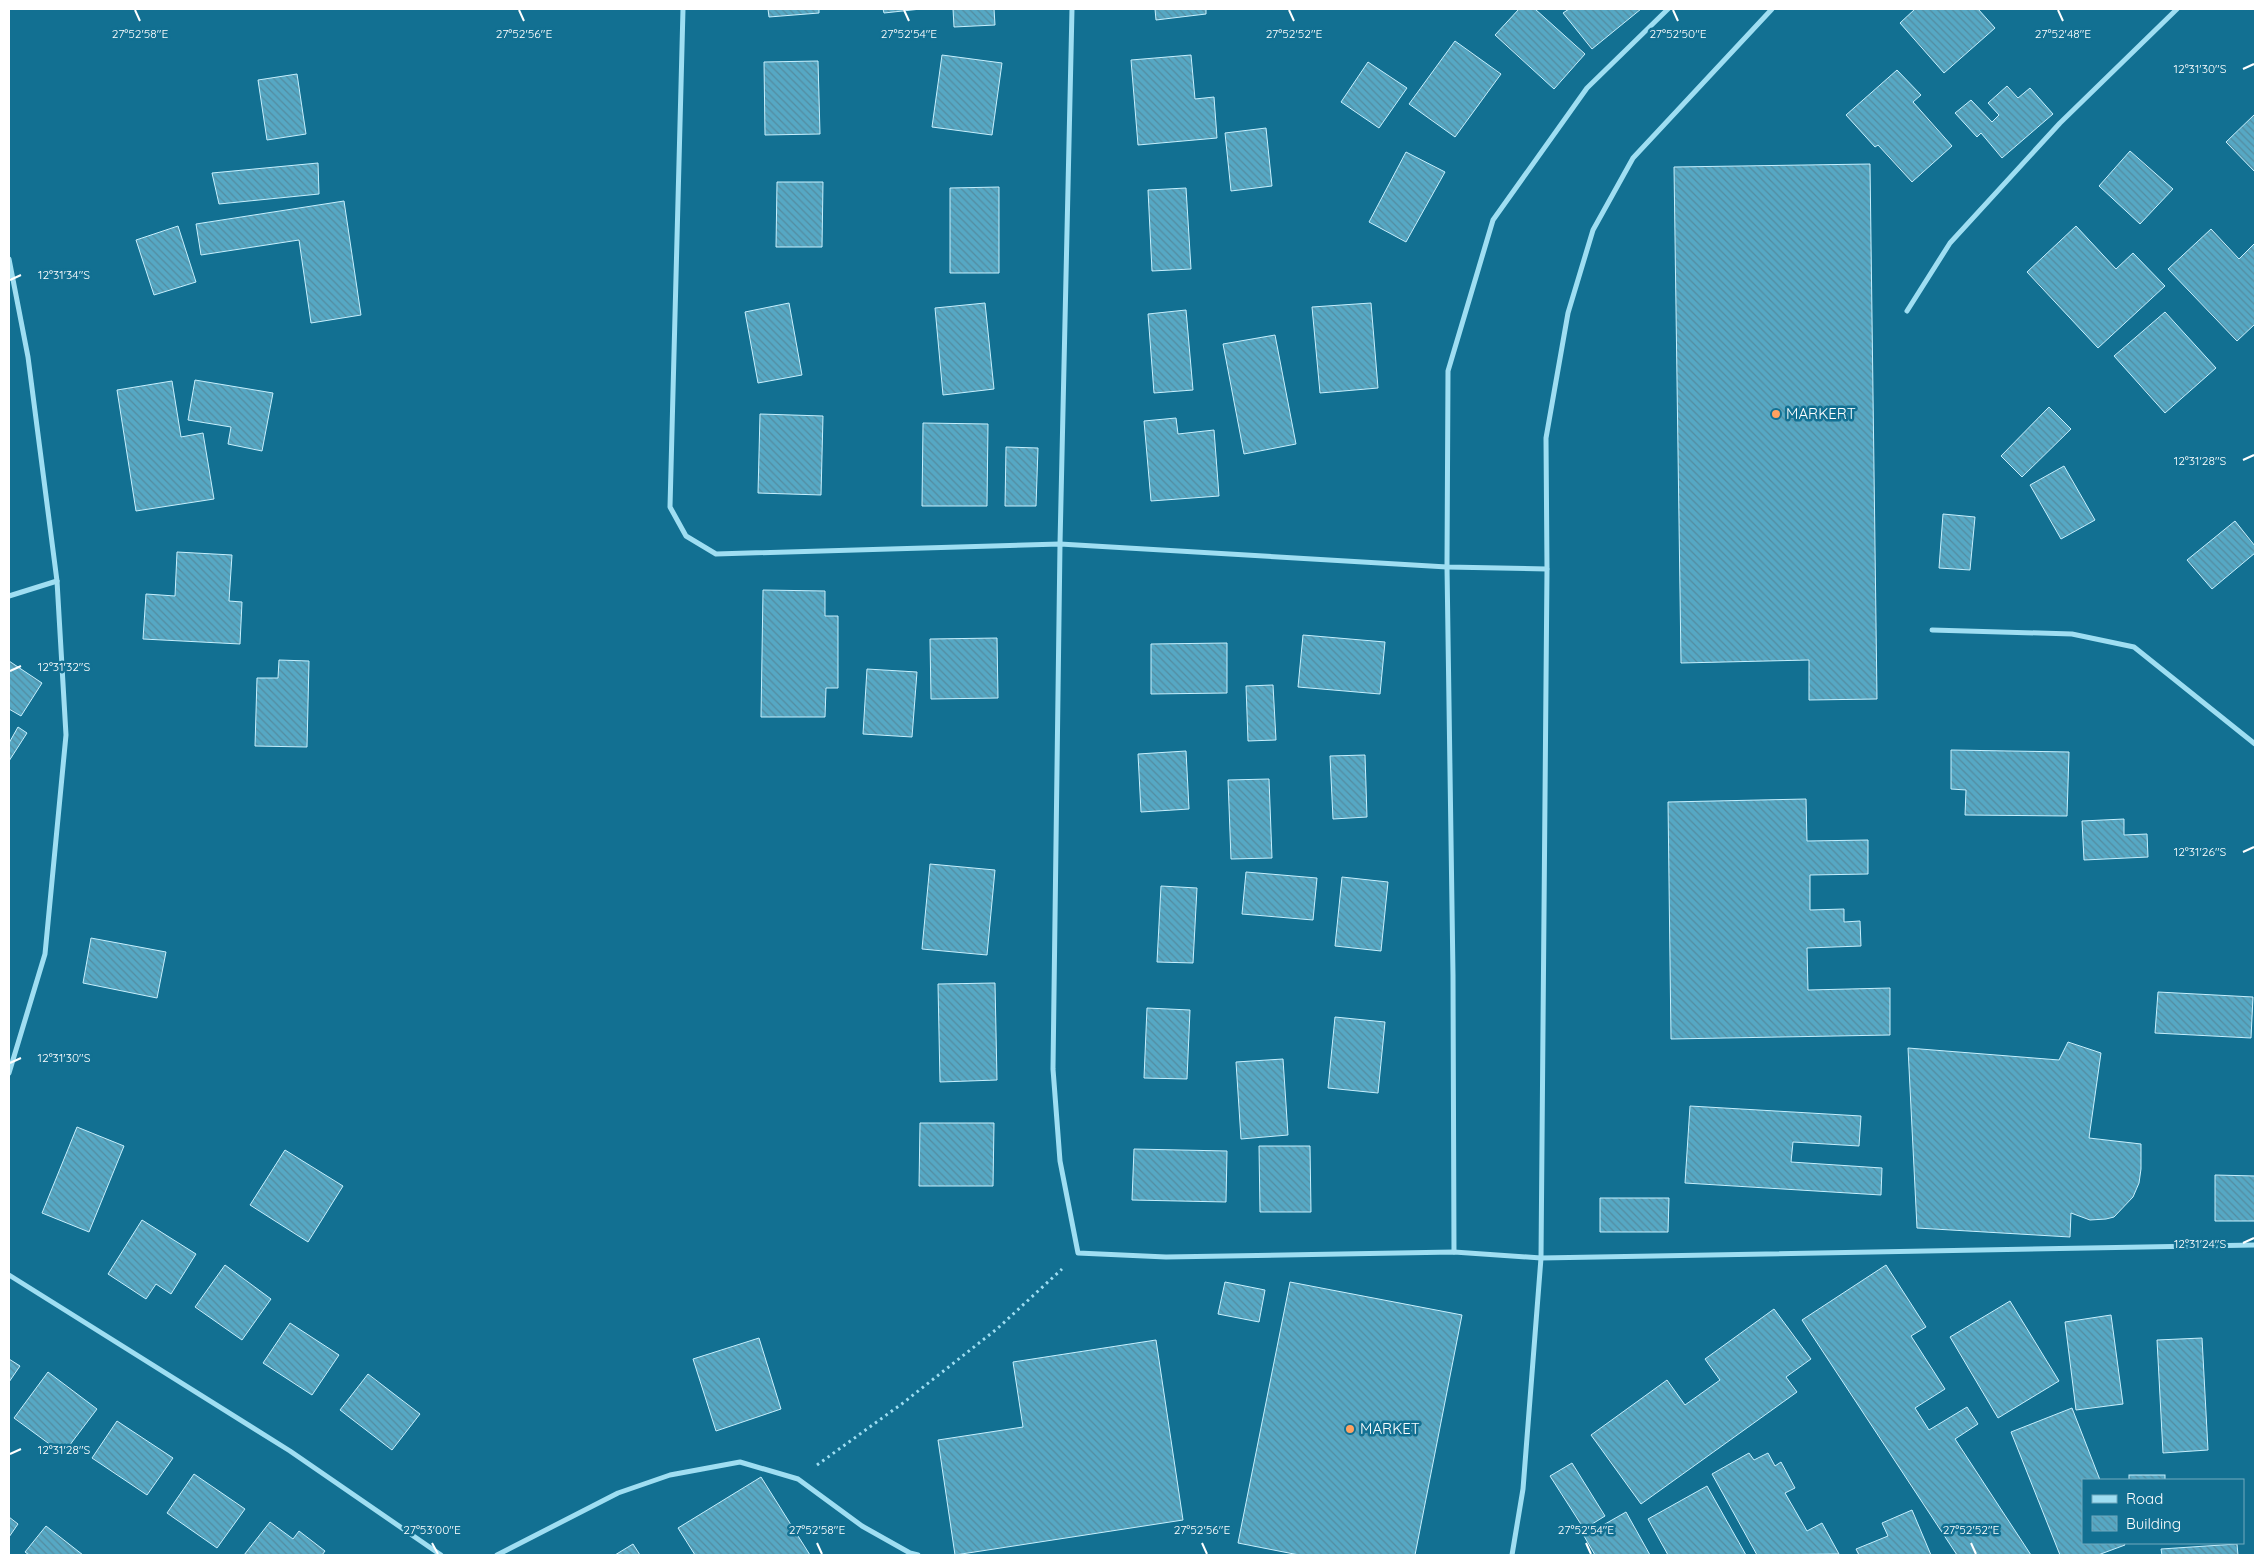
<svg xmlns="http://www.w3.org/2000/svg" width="2264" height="1564" viewBox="0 0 2264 1564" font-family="Quicksand,sans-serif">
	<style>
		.building { fill: url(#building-back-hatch); stroke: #c6effd }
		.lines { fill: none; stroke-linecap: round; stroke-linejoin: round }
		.path { stroke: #9fdef2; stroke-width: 3; stroke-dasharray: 2.5 4; stroke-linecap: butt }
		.street { stroke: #9fdef2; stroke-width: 5 }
		.ticks { fill: none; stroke: #fff; stroke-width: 2 }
		.poi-dot { fill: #ffa160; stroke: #127092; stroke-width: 2 }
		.labels { text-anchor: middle; stroke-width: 5; stroke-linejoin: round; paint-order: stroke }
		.poi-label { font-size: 15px; fill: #fff; stroke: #127092; text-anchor: start }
		.ticks-label { font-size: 12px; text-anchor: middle; fill: #fff; stroke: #127092; stroke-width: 5; stroke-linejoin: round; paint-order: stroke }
	</style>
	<defs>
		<pattern id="building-back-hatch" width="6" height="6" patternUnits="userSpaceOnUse" patternTransform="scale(1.25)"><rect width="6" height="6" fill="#56a8c4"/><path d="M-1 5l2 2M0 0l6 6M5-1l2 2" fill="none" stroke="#538ca0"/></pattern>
	</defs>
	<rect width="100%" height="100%" fill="#127092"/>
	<g class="building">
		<path d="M768,9h51v4l-50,4z"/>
		<path d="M883,9h38l-37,4z"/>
		<path d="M953,9h41l1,16 -41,2z"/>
		<path d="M1155,9h51v5l-50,6z"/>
		<path d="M1519,9h16l50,45 -31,35 -59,-54z"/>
		<path d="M1569,9h72l-49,40 -29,-36z"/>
		<path d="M1915,9h63l17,19 -51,45 -44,-50z"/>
		<path d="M1455,41l46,33 -46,63 -46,-33z"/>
		<path d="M942,55l60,8 -10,72 -60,-8z"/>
		<path d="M1191,55l4,44 19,-2 3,41 -79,7 -7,-85z"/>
		<path d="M818,61l2,73 -55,1 -1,-73z"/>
		<path d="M1368,62l39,26 -28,40 -38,-26z"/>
		<path d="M1897,70l24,25 -8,7 39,44 -40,36 -34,-37 -3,2 -29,-32z"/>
		<path d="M297,74l9,60 -39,6 -9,-60z"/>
		<path d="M2007,86l11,12 12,-10 23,26 -51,44 -21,-25 -4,4 -22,-24 16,-13 21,22 7,-7 -11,-12z"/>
		<path d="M2255,114v58l-29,-30z"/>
		<path d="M1266,128l6,58 -41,5 -6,-58z"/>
		<path d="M2130,151l43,38 -33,35 -41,-38z"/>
		<path d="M1406,152l39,20 -39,70 -37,-20z"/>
		<path d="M318,163l1,31 -100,10 -7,-31z"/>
		<path d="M1870,164l7,535 -68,1v-40l-128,3 -7,-496z"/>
		<path d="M777,182h46l-1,65h-46z"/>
		<path d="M999,187v86h-49v-85z"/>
		<path d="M1186,188l5,81 -39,2 -4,-81z"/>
		<path d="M344,201l17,114 -50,8 -12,-83 -98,15 -5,-31z"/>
		<path d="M178,226l18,56 -42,13 -18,-55z"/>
		<path d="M2076,226l40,43 17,-16 32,33 -67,62 -71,-76z"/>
		<path d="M2211,229l28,30 16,-16v81l-18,17 -69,-72z"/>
		<path d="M789,303l13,72 -44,8 -13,-71z"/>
		<path d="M985,303l9,86 -51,6 -8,-87z"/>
		<path d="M1371,303l7,85 -58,5 -8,-86z"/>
		<path d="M1186,310l7,80 -39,3 -6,-79z"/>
		<path d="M2165,312l51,56 -51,45 -51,-57z"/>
		<path d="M1275,335l21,109 -52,10 -21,-110z"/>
		<path d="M195,380l78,13 -11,58 -34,-7 3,-17 -43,-7z"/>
		<path d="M172,381l9,56 22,-4 11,66 -78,12 -19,-121z"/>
		<path d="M2049,407l22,22 -49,48 -21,-21z"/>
		<path d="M760,414l63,2 -2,79 -63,-2z"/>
		<path d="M1176,418l2,16 36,-4 5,66 -68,5 -7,-80z"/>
		<path d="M923,423l65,1 -1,82h-65z"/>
		<path d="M1006,447l32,1 -2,58h-31z"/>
		<path d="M2064,466l31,54 -34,19 -31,-54z"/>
		<path d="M1943,514l32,3 -5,53 -31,-2z"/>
		<path d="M2235,521l20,25v7l-43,36 -25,-29z"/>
		<path d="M177,552l55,3 -3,46 13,1 -2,42 -97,-5 3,-45 29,2z"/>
		<path d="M763,590l62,1v25h13v72h-12l-1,29h-64z"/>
		<path d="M1303,635l82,7 -5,52 -82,-7z"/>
		<path d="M997,638l1,60 -67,1 -1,-60z"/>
		<path d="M1227,643v50l-76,1v-50z"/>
		<path d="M279,660l30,1 -2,86 -52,-1 2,-68h21z"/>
		<path d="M9,661l33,22 -21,33 -12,-7z"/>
		<path d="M867,669l50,3 -5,65 -49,-3z"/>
		<path d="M1273,685l3,55 -28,1 -2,-55z"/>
		<path d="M18,727l9,6 -18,28v-18z"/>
		<path d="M1951,750l118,2 -2,64 -102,-1 1,-25 -15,-1z"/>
		<path d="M1186,751l3,58 -48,3 -3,-58z"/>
		<path d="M1365,755l2,62 -34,2 -3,-63z"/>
		<path d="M1269,779l3,79 -41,1 -3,-79z"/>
		<path d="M1806,799l1,42 61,-1v34l-58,1v35l34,-1v13l16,-1 1,25 -54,2 1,42 82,-2v47l-219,4 -3,-237z"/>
		<path d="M2124,819v16l23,-1 1,23 -64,3 -2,-39z"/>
		<path d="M930,864l65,6 -8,85 -65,-6z"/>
		<path d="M1246,872l71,6 -4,42 -71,-6z"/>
		<path d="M1342,877l46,5 -7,69 -46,-5z"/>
		<path d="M1161,886l36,2 -4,75 -36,-1z"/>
		<path d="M91,938l75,14 -9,46 -74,-15z"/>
		<path d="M995,983l2,97 -57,2 -2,-98z"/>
		<path d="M2158,992l95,5 -2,41 -96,-5z"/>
		<path d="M1147,1008l43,2 -3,69 -43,-1z"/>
		<path d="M1335,1017l50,5 -7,71 -50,-5z"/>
		<path d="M2068,1042l33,11 -12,85 52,6v25l-2,14 -6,14 -19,20 -8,2 -16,1 -19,-7 -1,24 -153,-9 -9,-180 151,12z"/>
		<path d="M1283,1059l5,76 -47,4 -5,-77z"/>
		<path d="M1690,1106l171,10 -2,30 -66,-4 -2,20 91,6 -1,27 -196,-12z"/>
		<path d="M920,1123h74l-1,63h-74z"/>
		<path d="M77,1127l47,19 -35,86 -47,-19z"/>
		<path d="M1259,1146h51l1,66h-51z"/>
		<path d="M1134,1149l93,2 -1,51 -94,-2z"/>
		<path d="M285,1150l58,36 -35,56 -58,-37z"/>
		<path d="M2215,1175l40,1v45h-40z"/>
		<path d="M1600,1198h69l-1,34h-68z"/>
		<path d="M142,1220l54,34 -25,40 -15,-10 -10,15 -38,-25z"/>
		<path d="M225,1265l46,34 -29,41 -47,-33z"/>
		<path d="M1886,1265l40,62 -15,9 34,53 -30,19 14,22 38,-23 11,17 -23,15 76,116h-74l-155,-235z"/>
		<path d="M1225,1282l40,8 -6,32 -41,-8z"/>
		<path d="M1290,1282l172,33 -47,240h-116l-61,-12z"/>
		<path d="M2010,1301l49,80 -61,37 -48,-81z"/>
		<path d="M1774,1309l37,50 -25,18 11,15 -156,112 -50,-69 76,-55 18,25 35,-25 -15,-21z"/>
		<path d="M2111,1315l12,89 -47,6 -11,-88z"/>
		<path d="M290,1323l49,32 -27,40 -49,-32z"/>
		<path d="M759,1338l22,71 -65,22 -23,-72z"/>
		<path d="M2202,1338l6,112 -45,3 -6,-113z"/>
		<path d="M1156,1340l27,180 -228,35 -17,-115 85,-13 -10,-65z"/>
		<path d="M9,1359l11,7 -11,16z"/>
		<path d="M48,1372l49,37 -34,45 -49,-36z"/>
		<path d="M368,1374l52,40 -28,36 -52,-40z"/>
		<path d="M2072,1408l28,72h-17v63h41l1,2 -27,10h-38l-49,-123z"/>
		<path d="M117,1421l56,37 -26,37 -55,-37z"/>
		<path d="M1749,1453l5,7 14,-7 7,13 6,-4 14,26 -10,5 22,38 15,-8 17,31 -82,1 -45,-81z"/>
		<path d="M1572,1463l33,53 -21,13 -34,-53z"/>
		<path d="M194,1474l51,35 -28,39 -50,-35z"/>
		<rect x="2129" y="1475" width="36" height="5"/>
		<path d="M761,1477l49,78h-115l-17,-27z"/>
		<path d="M1707,1486l39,69h-78l-20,-36z"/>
		<path d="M1912,1510l19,45h-72l-3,-6 32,-13 -6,-13z"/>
		<path d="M1626,1512l24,43h-55l-11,-19z"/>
		<path d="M9,1517l9,7 -9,13z"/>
		<path d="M270,1522l23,17 6,-8 26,20 -3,4h-78z"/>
		<path d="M46,1526l37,29h-54l-4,-3z"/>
		<path d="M633,1544l7,11h-25z"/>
		<path d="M2237,1544l1,11h-76l-1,-6z"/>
	</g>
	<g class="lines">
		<path class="path" d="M817,1465l86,-62 95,-75 64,-59"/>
		<g class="street">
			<path d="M683,9l-13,498 16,29 30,18 344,-10 387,23 100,2"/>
			<path d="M1072,9l-12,535 -7,525 7,92 18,92 88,4 288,-5 87,6 714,-13"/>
			<path d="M9,259l19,98 29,224 9,154 -21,219 -36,119"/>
			<path d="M1907,311l43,-68 110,-120 117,-114"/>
			<path d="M9,596l48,-15"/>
			<path d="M1932,630l140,4 62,13 121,97"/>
			<path d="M1454,1252l-1,-277 -6,-408 1,-196 45,-151 94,-132 81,-79"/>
			<path d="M9,1275l281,176 151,104"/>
			<path d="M497,1555l121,-62 52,-18 70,-13 58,17 64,47 48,27 8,2"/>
			<path d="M1512,1555l11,-66 18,-231 6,-689 -1,-131 22,-125 25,-83 40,-72 139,-149"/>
		</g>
	</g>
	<path class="ticks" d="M135,10l5,11M519,10l5,11M904,10l5,11M1289,10l5,11M1673,10l5,11M2058,10l5,11M2243,69l11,-5M10,280l11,-5M2243,460l11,-5M10,671l11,-5M2243,852l11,-5M10,1063l11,-5M2243,1243l11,-5M10,1454l11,-5M432,1543l6,11M817,1543l5,11M1202,1543l5,11M1586,1543l5,11M1971,1543l5,11"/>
	<g class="poi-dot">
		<circle cx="1776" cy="414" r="5"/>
		<circle cx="1350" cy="1429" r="5"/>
	</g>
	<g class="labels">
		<g class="poi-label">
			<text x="1786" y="419">MARKERT</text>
			<text x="1360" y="1434">MARKET</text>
		</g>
	</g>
	<g class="ticks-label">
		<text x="140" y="38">27°52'58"E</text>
		<text x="524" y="38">27°52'56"E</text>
		<text x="909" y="38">27°52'54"E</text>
		<text x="1294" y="38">27°52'52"E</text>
		<text x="1678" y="38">27°52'50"E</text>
		<text x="2063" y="38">27°52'48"E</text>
		<text x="2200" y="73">12°31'30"S</text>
		<text x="64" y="279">12°31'34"S</text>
		<text x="2200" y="465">12°31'28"S</text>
		<text x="64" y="671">12°31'32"S</text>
		<text x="2200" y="856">12°31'26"S</text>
		<text x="64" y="1062">12°31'30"S</text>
		<text x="2200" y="1248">12°31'24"S</text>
		<text x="64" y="1454">12°31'28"S</text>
		<text x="432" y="1534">27°53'00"E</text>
		<text x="817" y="1534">27°52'58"E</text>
		<text x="1202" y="1534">27°52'56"E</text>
		<text x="1586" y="1534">27°52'54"E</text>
		<text x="1971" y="1534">27°52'52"E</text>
	</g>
	<rect width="2264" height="1564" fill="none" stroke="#ffffff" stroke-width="20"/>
	<rect x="2082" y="1479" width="162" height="65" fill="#127092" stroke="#71a9be"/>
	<rect x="2092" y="1495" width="25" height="8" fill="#9fdef2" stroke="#71a9be"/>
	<text x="2126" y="1504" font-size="15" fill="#ffffff">Road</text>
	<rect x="2092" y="1516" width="25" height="15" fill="url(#building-back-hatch)" stroke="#71a9be"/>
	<text x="2126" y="1529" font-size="15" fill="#ffffff">Building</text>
</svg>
